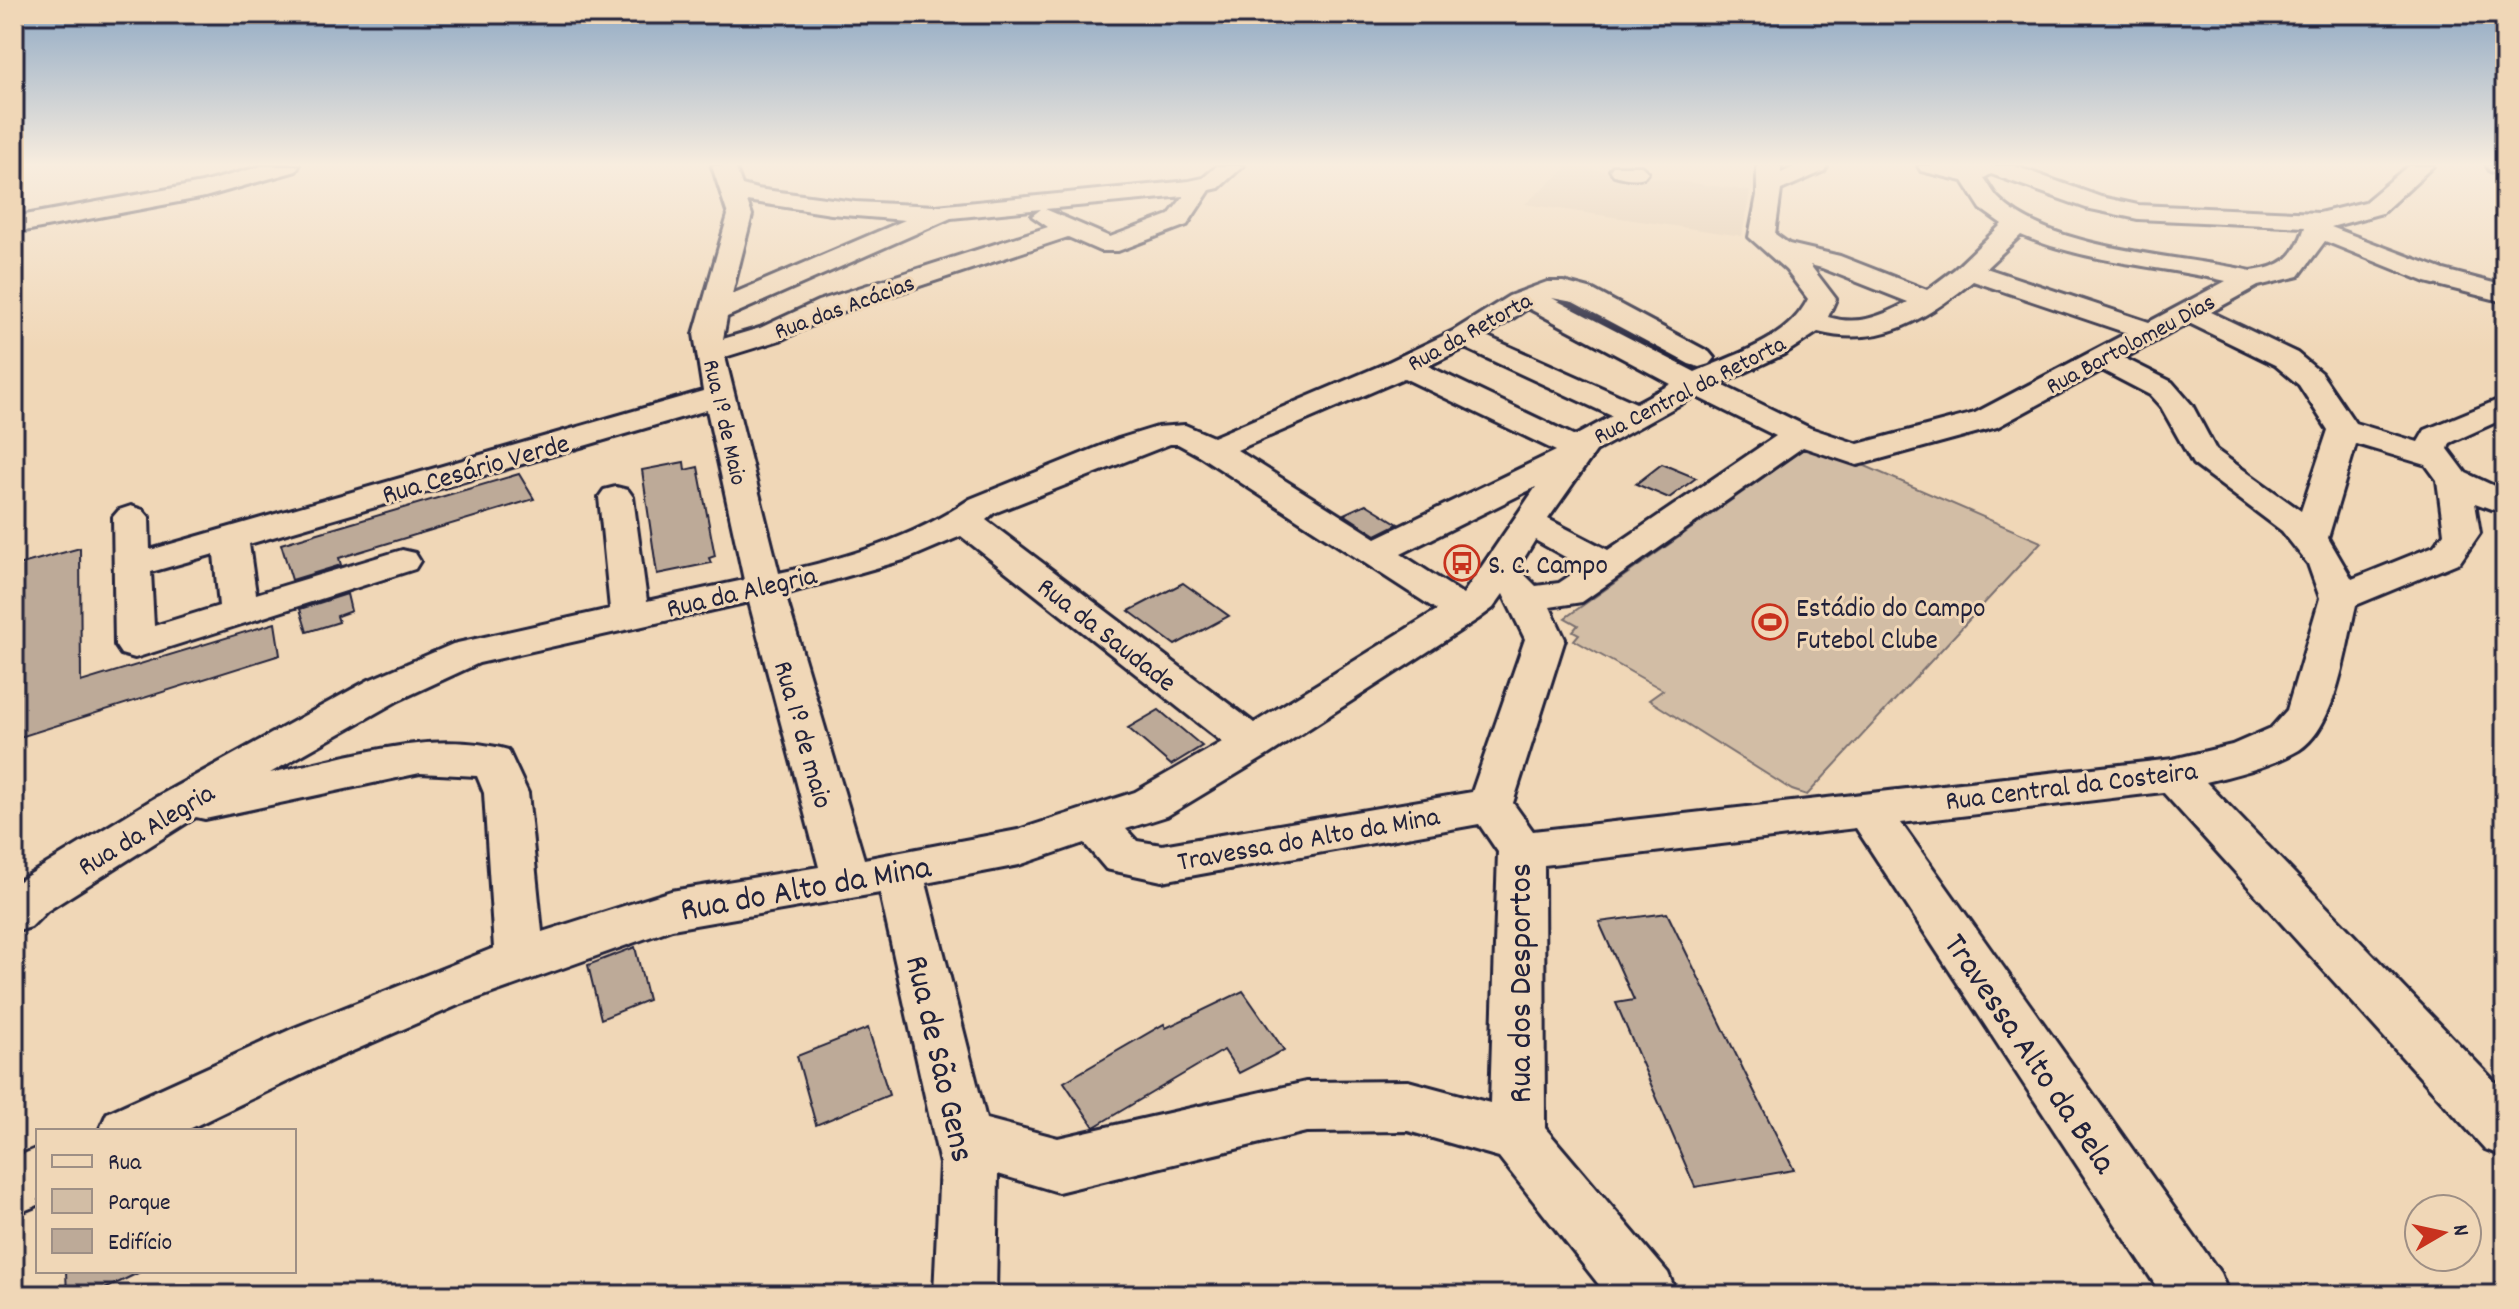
<svg xmlns="http://www.w3.org/2000/svg" width="2519" height="1309" viewBox="0 0 2519 1309" font-family="Dekko,sans-serif">
	<style>
		.built { fill: #e1caae }
		.green { fill: #d2bda5; stroke: #7a7070; stroke-width: 2 }
		.building { fill: #bdaa98; stroke: #22223b; stroke-width: 2 }
		.lines { fill: none; stroke-linecap: round; stroke-linejoin: round }
		.minor-casing { stroke: #22223b; stroke-width: 6 }
		.minor { fill: #f0d7b7; fill-rule: evenodd }
		.labels { text-anchor: middle; stroke-width: 6; stroke-linejoin: round; paint-order: stroke }
		.far-street-label { font-size: 24px; fill: #22223b; stroke: #f0d7b7 }
		.street-label { font-size: 28px; fill: #22223b; stroke: #f0d7b7 }
		.poi-label { font-size: 28px; fill: #22223b; stroke: #f0d7b7; text-anchor: start }
		.near-street-label { font-size: 34px; fill: #22223b; stroke: #f0d7b7 }
	</style>
	<rect width="100%" height="100%" fill="#f0d7b7"/>
	<filter id="ink" filterUnits="userSpaceOnUse"><feTurbulence type="fractalNoise" baseFrequency=".0125" numOctaves="2"/><feDisplacementMap in="SourceGraphic" scale="16" xChannelSelector="R" yChannelSelector="G"/><feConvolveMatrix kernelMatrix="1 2 1 2 8 2 1 2 1" color-interpolation-filters="sRGB"/></filter>
	<g filter="url(#ink)">
		<path class="built" d="M1569,166l181,25 -8,45 -217,-32z"/>
		<path class="green" d="M1812,443l229,99 -234,253 -15,-5 -143,-90 14,-10 -89,-50 5,-6 -6,-3 5,-6 -13,-7z"/>
		<g class="building">
			<path d="M684,462l1,8 13,-3 17,89 -6,2 2,5 -54,11 -15,-104z"/>
			<path d="M1662,464l34,14 -27,20 -33,-14z"/>
			<path d="M519,474l15,25 -195,59 2,7 -49,15 -11,-36z"/>
			<path d="M1366,504l32,20 -22,11 -32,-21z"/>
			<path d="M80,548l1,134 194,-59 5,32 -266,84v-173z"/>
			<path d="M1183,583l46,33 -54,29 -46,-34z"/>
			<path d="M347,594l4,17 -14,5 2,6 -32,10 -7,-23z"/>
			<path d="M1159,710l43,36 -31,19 -43,-37z"/>
			<path d="M1667,913l79,162 48,95 -99,17 -79,-184 18,-3 -35,-78z"/>
			<path d="M635,947l13,53 -47,19 -13,-54z"/>
			<path d="M1243,991l41,59 -45,23 -15,-23 -130,77 -30,-45 100,-58 2,4z"/>
			<path d="M868,1028l21,67 -73,30 -19,-69z"/>
			<path d="M66,1271h76l-49,24h-26z"/>
		</g>
		<g class="lines">
			<defs>
				<g id="minor">
					<path d="M262,166h37l-3,5 -91,26 -191,36v-16l188,-34z"/>
					<path d="M712,166h23l7,19 15,4 98,13 81,4 253,-25 14,-3 14,-12h26l-24,22 -9,2 -23,35 -69,26h-18l-32,-14 -230,76 -58,27 -55,17 54,216c67,-15 135,-35 191,-74l148,-60 39,-12 28,-2 28,12 169,-72 71,-34 56,-35 38,-14h16l30,8 116,62 5,6 -5,6 -10,3 -10,-3 -116,-62 -21,-4 143,74c41,-18 93,-32 113,-73l-22,-29 -37,-33 8,-42v-29h24v7l15,-7h31l-3,5 -43,19 -6,44 14,10 51,12 87,34 28,-21 47,-45 -21,-15 -18,-28 -42,-10 -3,-5h97l86,31 37,8 181,8 46,-11 43,-36h25l-51,47 -51,14 113,43 61,16v16l-79,-20 -101,-41 -26,35 -41,10 -47,26 86,41 24,20 34,50 63,19 7,-12 80,-33v21l-55,25 -2,6 18,24 39,18v23l-30,-11 5,30 -20,29 -104,43c-10,41 -19,121 -57,145 -29,17 -61,24 -93,32l299,310v65l-20,-8 -322,-357 -262,31 319,450 9,22h-67l-306,-467 -312,37 1,263 123,145 9,22h-70l-108,-138 -91,-26 -102,1 -248,60 -60,-18 -2,121h-62l6,-131 -60,-271 -208,36 -216,77 -124,54 -147,71h-86l8,-18 187,-85 200,-80 -10,-155 -7,-17 -57,-3 -215,46 -9,-2 -149,94 -16,16 -17,5v-48l139,-85 216,-119 84,-36 157,-35 -11,-112 5,-7 12,-3 12,3 5,7 14,104 97,-21 -37,-170 -458,134 7,50 146,-44 13,3 5,8 -5,8 -280,89 -14,-4 -6,-9 -2,-128 6,-7 12,-4 12,4 6,7 1,33 553,-159 -9,-57 34,-119zM1991,174l95,34 52,11 167,8c-10,31 -23,40 -54,44 -70,-16 -201,-20 -253,-73 -5,-5 -9,-14 -14,-20zM1184,196l-15,19 -59,22 -65,-28zM747,201l84,13 74,6 -173,74 20,-79zM1041,209l-9,7 16,11 -230,74 -58,27 -37,11 4,-22 224,-99zM2021,235c66,28 136,30 205,46l-77,41 -163,-54zM1810,265l12,3 86,34c-28,15 -50,24 -80,15l8,-18zM1973,281l154,52 -152,80 -117,31 -48,-16 -90,-44 64,-30 34,-22c62,16 107,-12 155,-51zM1528,308l143,76 -35,19 -150,-67zM2189,323l86,42 24,20 29,45 -27,81 -85,-61 -24,-45 -20,-23 -48,-24zM1465,348l147,68 -37,20 -147,-70zM2102,370l48,25 11,12 32,57 89,67 26,33 12,34 -33,112 -16,18 -39,17 -59,14 -640,72 -20,-28 52,-164 -15,-32 32,-5 221,-155 54,18 12,-3 128,-35zM1404,378l152,73 -180,87 -139,-88zM1695,396l81,40 -168,114 -60,-31 48,-68zM1170,444h8l22,12 237,154 -183,113 -268,-203 8,-7zM2356,444l70,21 11,15 7,53 -10,13 -82,33 -24,-41zM1536,487l-73,107 -62,-40zM961,536l261,206 -87,50 -117,38 -154,29 -79,-265 122,-35zM1535,540l48,27 -24,16 -23,3 -18,-18zM214,554l5,52 -65,20 -3,-54zM1503,594l22,45 -53,153 -310,53 -25,-4 -11,-12 41,-13 101,-61 210,-136 15,-11zM749,602l70,265 -148,24 -129,41 -14,-139 -20,-43c-76,-22 -163,8 -238,23l129,-73 80,-37zM1479,824l19,28 -8,251 -82,-22 -102,1 -248,56 -72,-19 -60,-236 93,-18 65,-22 22,26 56,12z"/>
					<path d="M1613,166h28l7,6 -4,5c-10,3 -20,1 -30,-2l-4,-5z"/>
					<path d="M2487,166h18v9l-15,-4z"/>
					<path d="M38,1148v57l-24,10v-57z"/>
				</g>
			</defs>
			<use href="#minor" class="minor-casing"/>
			<use href="#minor" class="minor"/>
		</g>
	</g>
	<linearGradient id="sky" x2="0" y2="1"><stop stop-color="#8fa9c4"/><stop offset="0.47" stop-color="#f8eddf"/><stop offset="1" stop-color="#f8eddf" stop-opacity="0"/></linearGradient>
	<rect width="2519" height="350" fill="url(#sky)"/>
	<defs>
		<symbol id="bus-ring" viewBox="-11 -11 22 22"><circle r="9.5" fill="#f0d7b7" stroke="#c8321e" stroke-width="1.5"/><path d="M-5-6H5V4H4V6H2V4H-2V6H-4V4H-5ZM-3.5-4V0h7V-4ZM-3.5 1.2v1.5H-2V1.2ZM2 1.2v1.5H3.5V1.2Z" fill="#c8321e"/></symbol>
		<symbol id="stadium-ring" viewBox="-11 -11 22 22"><circle r="9.5" fill="#f0d7b7" stroke="#c8321e" stroke-width="1.5"/><path d="M0-5a6.5 5 0 1 0 0 10a6.5 5 0 1 0 0-10ZM-3.5-1.8h7v3.6h-7Z" fill="#c8321e"/></symbol>
	</defs>
	<g fill-rule="evenodd">
		<use href="#bus-ring" x="1442" y="543" width="40" height="40"/>
		<use href="#stadium-ring" x="1750" y="602" width="40" height="40"/>
	</g>
	<g class="labels">
		<g class="far-street-label">
			<text transform="translate(844 306) rotate(-20)" y="8">Rua das Acácias</text>
			<text transform="translate(1469 331) rotate(-29)" y="8">Rua da Retorta</text>
			<text transform="translate(2130 343) rotate(-28)" y="8">Rua Bartolomeu Dias</text>
			<text transform="translate(1689 389) rotate(-27)" y="8">Rua Central da Retorta</text>
			<text transform="translate(726 422) rotate(77)" y="8">Rua 1º de Maio</text>
		</g>
		<g class="street-label">
			<text transform="translate(475 467) rotate(-16)" y="10">Rua Cesário Verde</text>
			<text transform="translate(741 590) rotate(-13)" y="10">Rua da Alegria</text>
			<text transform="translate(1108 633) rotate(38)" y="10">Rua da Saudade</text>
			<text transform="translate(805 734) rotate(74)" y="10">Rua 1º de maio</text>
			<text transform="translate(2071 784) rotate(-7)" y="10">Rua Central da Costeira</text>
			<text transform="translate(145 828) rotate(-31)" y="10">Rua da Alegria</text>
			<text transform="translate(1308 837) rotate(-10)" y="10">Travessa do Alto da Mina</text>
		</g>
		<g class="poi-label">
			<text x="1488" y="573">S. C. Campo</text>
			<text x="1796" y="616">Estádio do Campo<tspan x="1796" dy="32">Futebol Clube</tspan></text>
		</g>
		<g class="near-street-label">
			<text transform="translate(805 886) rotate(-10)" y="12">Rua do Alto da Mina</text>
			<text transform="translate(1518 983) rotate(-90)" y="12">Rua dos Desportos</text>
			<text transform="translate(2032 1052) rotate(56)" y="12">Travessa Alto da Bela</text>
			<text transform="translate(942 1058) rotate(77)" y="12">Rua de São Gens</text>
		</g>
	</g>
	<rect width="2519" height="1309" fill="none" stroke="#f0d7b7" stroke-width="48"/>
	<rect x="24" y="24" width="2471" height="1261" fill="none" stroke="#22223b" stroke-width="3" filter="url(#ink)"/>
	<rect x="36" y="1129" width="260" height="144" fill="#f0d7b7" stroke="#9e8f85" stroke-width="2"/>
	<rect x="52" y="1155" width="40" height="12" fill="#f0d7b7" stroke="#9e8f85" stroke-width="2"/>
	<text x="108" y="1169" font-size="24" fill="#22223b">Rua</text>
	<rect x="52" y="1189" width="40" height="24" fill="#d2bda5" stroke="#9e8f85" stroke-width="2"/>
	<text x="108" y="1209" font-size="24" fill="#22223b">Parque</text>
	<rect x="52" y="1229" width="40" height="24" fill="#bdaa98" stroke="#9e8f85" stroke-width="2"/>
	<text x="108" y="1249" font-size="24" fill="#22223b">Edifício</text>
	<g transform="translate(2443 1233) rotate(81)"><circle r="38" fill="#f0d7b7" stroke="#9e8f85" stroke-width="2"/>
	<path d="M0-6L14 30L0 20L-14 30Z" fill="#c8321e"/>
	<text y="-12" font-size="22" font-weight="bold" text-anchor="middle" fill="#22223b">N</text>
	</g>
</svg>
